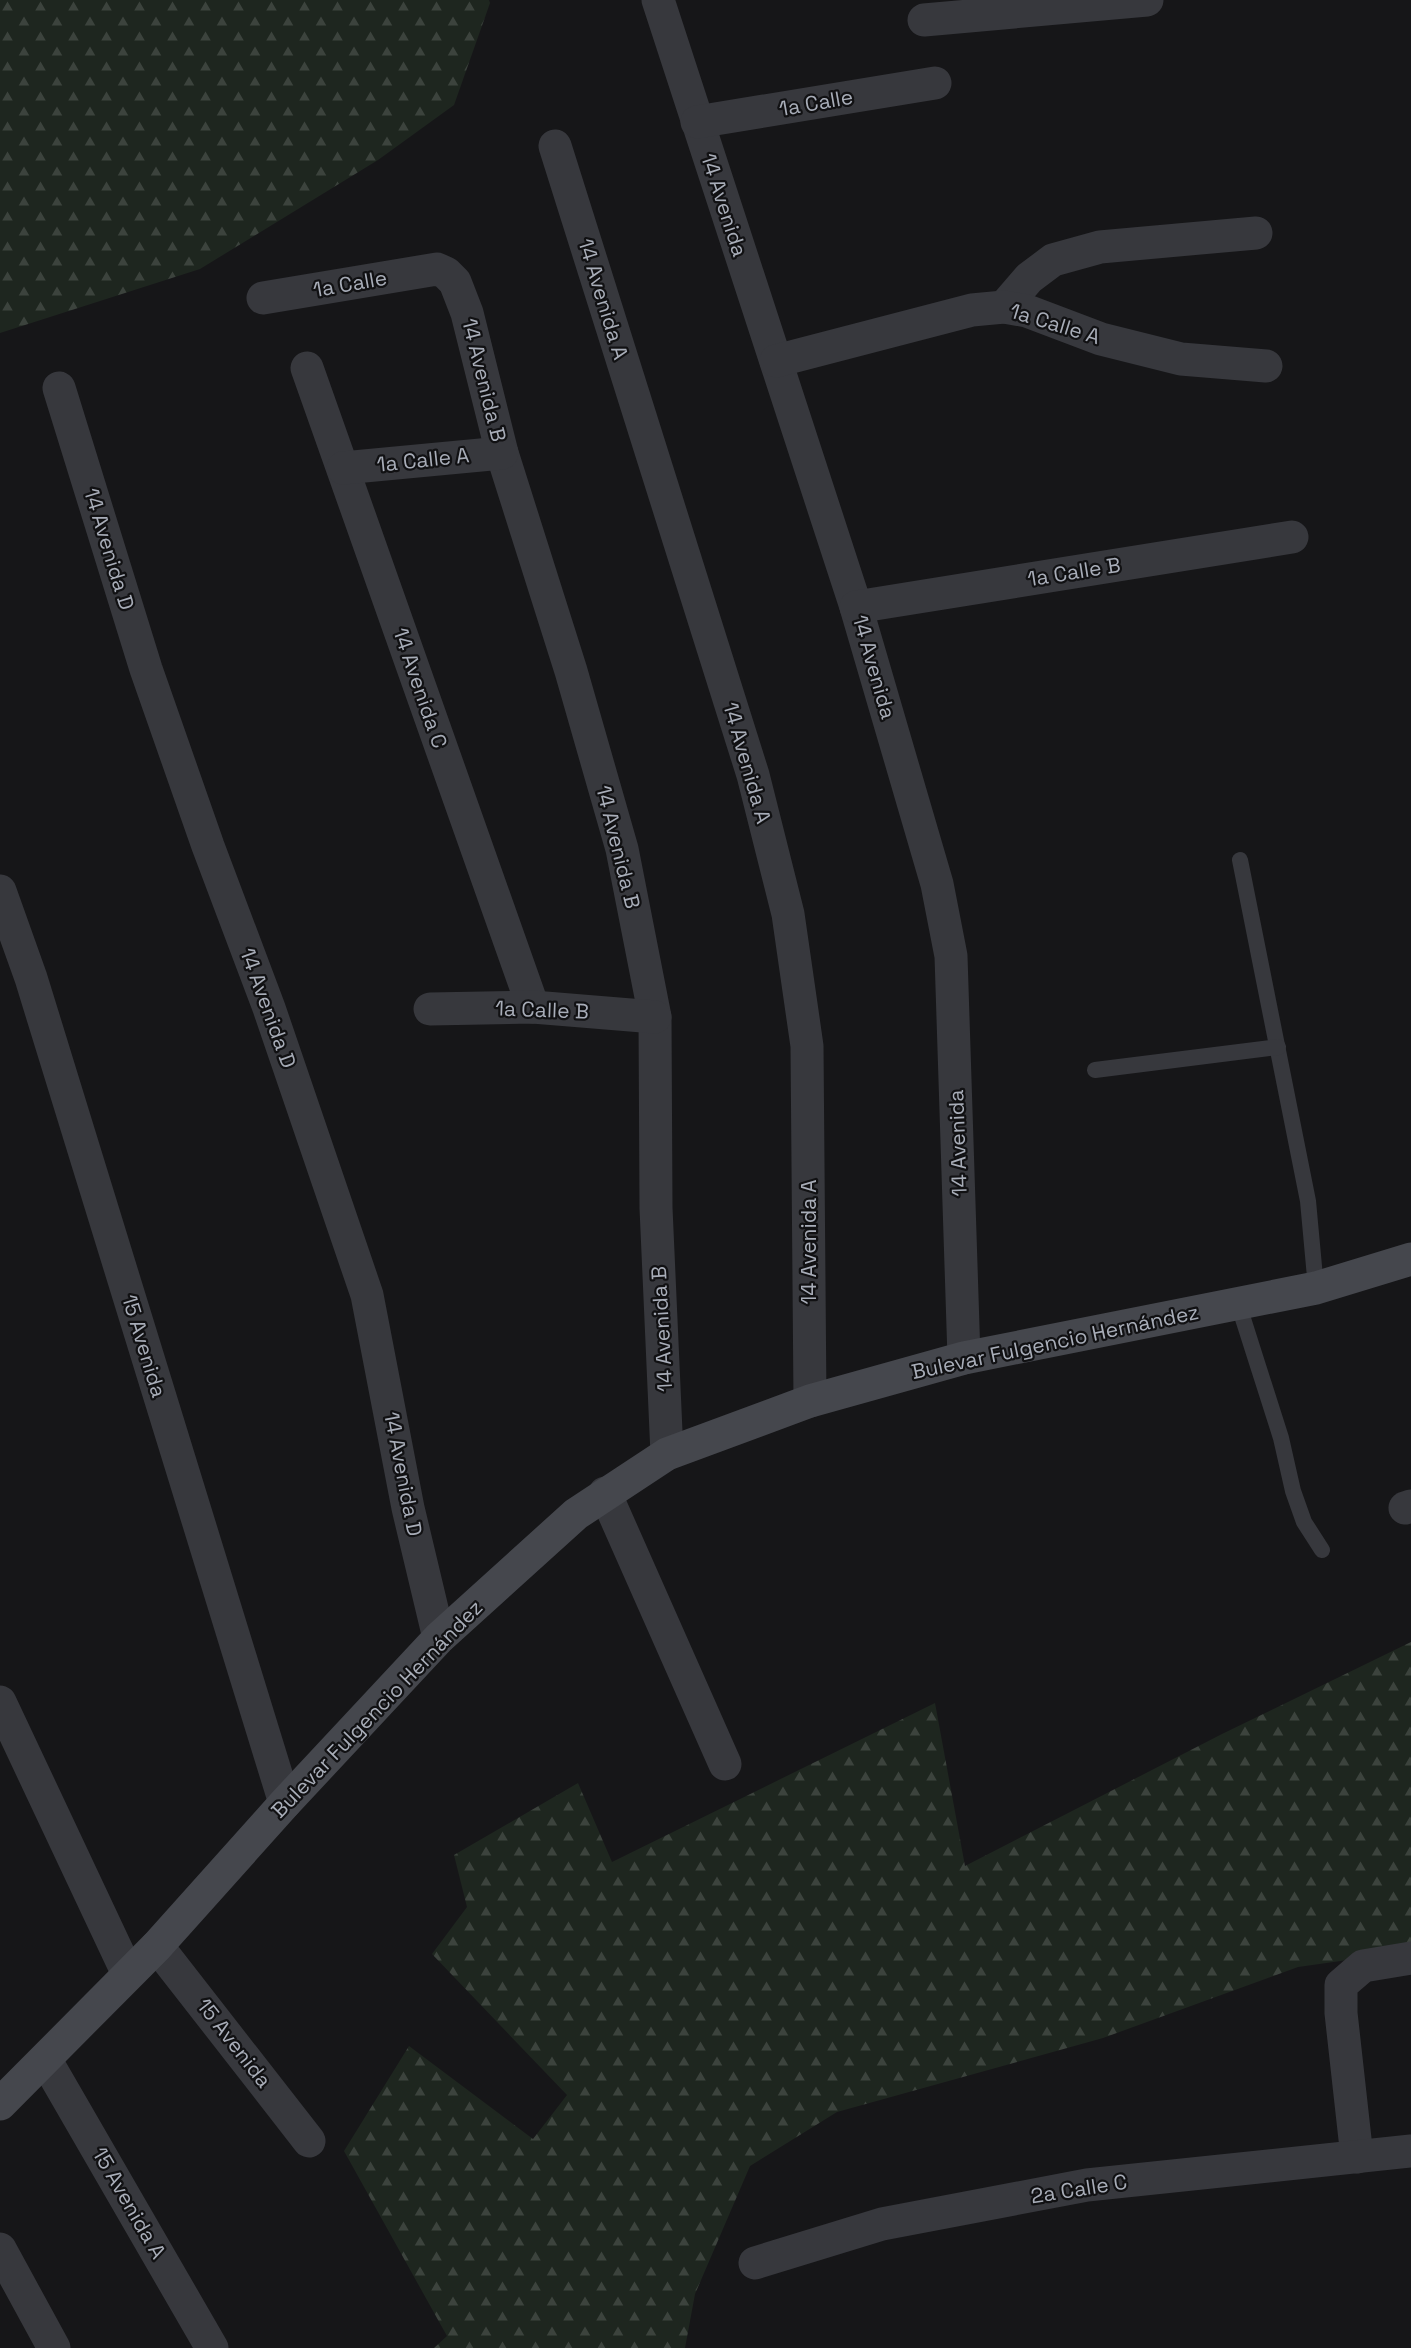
<svg xmlns="http://www.w3.org/2000/svg" width="1411" height="2348" viewBox="0 0 1411 2348" font-family="'Space Grotesk',sans-serif">
	<style>
		.forest { fill: url(#forest-firs) }
		.lines { fill: none; stroke-linecap: round; stroke-linejoin: round }
		.lane { stroke: #37383d; stroke-width: 16 }
		.street { stroke: #37383d; stroke-width: 33 }
		.secondary { stroke: #45474d; stroke-width: 33 }
		.labels { text-anchor: middle; stroke-width: 4.5; stroke-linejoin: round; paint-order: stroke }
		.street-label { font-size: 21px; fill: #a8adb8; stroke: #111113 }
	</style>
	<defs>
		<pattern id="forest-firs" width="22" height="20" patternUnits="userSpaceOnUse" patternTransform="scale(1.5)"><rect width="22" height="20" fill="#1e261f"/><path d="M5 1l3.5 6h-7zM16 11l3.5 6h-7z" fill="#3c433d"/></pattern>
	</defs>
	<rect width="100%" height="100%" fill="#161618"/>
	<g class="forest">
		<path d="M0,0h489l1,3 -36,102 -76,55 -178,109 -200,64z"/>
		<path d="M1411,1642v309l-113,16 -195,71 -266,74 -87,54 -55,128 -10,54h-251l13,-12 -103,-185 65,-105 124,93 34,-44 -135,-141 35,-47 -13,-52 124,-72 34,79 323,-159 30,163 257,-132z"/>
	</g>
	<g class="lines">
		<g class="lane">
			<path d="M1240,860l68,341 8,87"/>
			<path d="M1095,1070l183,-23"/>
			<path d="M1238,1303l43,135 12,53 11,31 18,28"/>
		</g>
		<g class="street">
			<path d="M658,0l198,607 81,277 14,72 13,402"/>
			<path d="M924,20l223,-20"/>
			<path d="M697,122l238,-39"/>
			<path d="M555,146l198,629 35,139 19,132 3,355"/>
			<path d="M263,298l174,-29 9,4 9,9 12,31 35,140 69,218 51,178 33,168 1,191 11,246"/>
			<path d="M1004,307l25,-29 24,-18 47,-13 156,-14"/>
			<path d="M776,361l196,-51 32,-3 23,4 74,28 80,20 85,7"/>
			<path d="M307,368l226,639"/>
			<path d="M59,388l87,281 62,177 61,162 98,287 41,213 31,130"/>
			<path d="M343,468l159,-15"/>
			<path d="M856,607l436,-70"/>
			<path d="M0,891l31,87 254,825"/>
			<path d="M430,1009l103,-2 122,10"/>
			<path d="M605,1493l120,271"/>
			<path d="M1405,1508l6,-2"/>
			<path d="M0,1702l128,272"/>
			<path d="M157,1946l152,195"/>
			<path d="M45,2059l167,289"/>
			<path d="M1357,2157l-16,-144v-28l22,-19 48,-8"/>
			<path d="M0,2249l54,99"/>
			<path d="M755,2263l127,-39 205,-39 324,-34"/>
		</g>
		<path class="secondary" d="M0,2104l157,-158 128,-143 154,-165 137,-124 91,-60 143,-53 154,-43 352,-70 95,-29"/>
	</g>
	<g class="labels">
		<g class="street-label">
			<text transform="translate(816 103) rotate(-10)" y="7">1a Calle</text>
			<text transform="translate(724 205) rotate(72)" y="7">14 Avenida</text>
			<text transform="translate(350 284) rotate(-10)" y="7">1a Calle</text>
			<text transform="translate(603 299) rotate(73)" y="7">14 Avenida A</text>
			<text transform="translate(1055 324) rotate(17)" y="7">1a Calle A</text>
			<text transform="translate(484 380) rotate(76)" y="7">14 Avenida B</text>
			<text transform="translate(423 460) rotate(-6)" y="7">1a Calle A</text>
			<text transform="translate(109 549) rotate(73)" y="7">14 Avenida D</text>
			<text transform="translate(1074 572) rotate(-9)" y="7">1a Calle B</text>
			<text transform="translate(874 667) rotate(74)" y="7">14 Avenida</text>
			<text transform="translate(420 688) rotate(71)" y="7">14 Avenida C</text>
			<text transform="translate(747 763) rotate(74)" y="7">14 Avenida A</text>
			<text transform="translate(618 847) rotate(76)" y="7">14 Avenida B</text>
			<text transform="translate(268 1008) rotate(70)" y="7">14 Avenida D</text>
			<text transform="translate(542 1010) rotate(2)" y="7">1a Calle B</text>
			<text transform="translate(958 1143) rotate(-92)" y="7">14 Avenida</text>
			<text transform="translate(809 1242) rotate(-90)" y="7">14 Avenida A</text>
			<text transform="translate(662 1329) rotate(-93)" y="7">14 Avenida B</text>
			<text transform="translate(1055 1342) rotate(-12)" y="7">Bulevar Fulgencio Hernández</text>
			<text transform="translate(144 1346) rotate(73)" y="7">15 Avenida</text>
			<text transform="translate(403 1474) rotate(79)" y="7">14 Avenida D</text>
			<text transform="translate(377 1709) rotate(-46)" y="7">Bulevar Fulgencio Hernández</text>
			<text transform="translate(234 2043) rotate(52)" y="7">15 Avenida</text>
			<text transform="translate(1079 2189) rotate(-9)" y="7">2a Calle C</text>
			<text transform="translate(129 2203) rotate(60)" y="7">15 Avenida A</text>
		</g>
	</g>
</svg>
